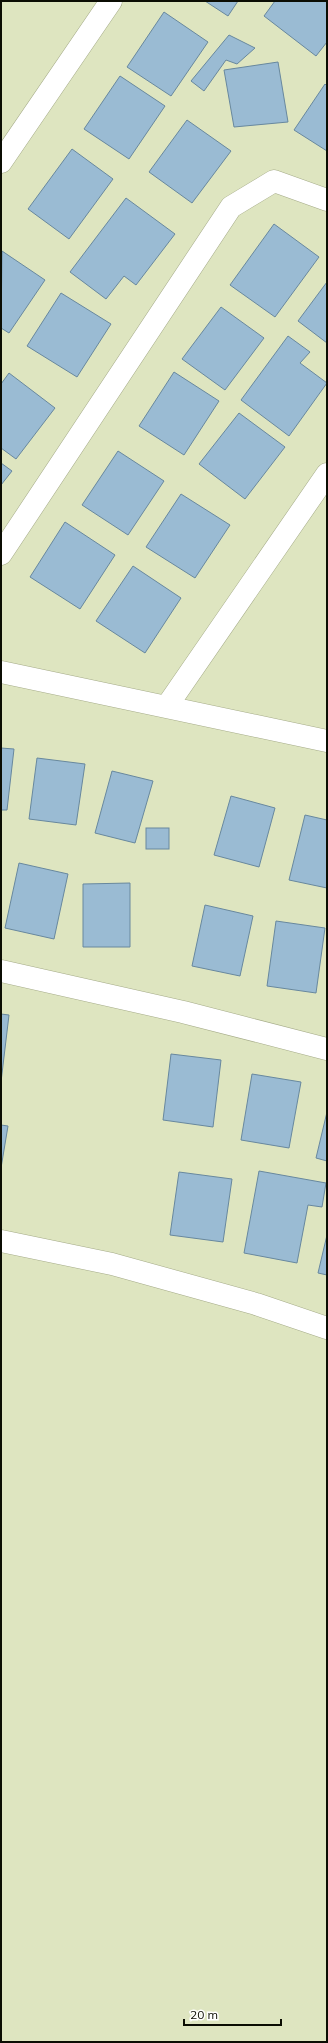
<svg xmlns="http://www.w3.org/2000/svg" width="328" height="2043" viewBox="0 0 328 2043" font-family="Mulish,sans-serif">
	<style>
		.building { fill: #9abbd3; stroke: #68889e }
		.lines { fill: none; stroke-linecap: round; stroke-linejoin: round }
		.minor-casing { stroke: #a5ab88; stroke-width: 23 }
		.minor { stroke: #fff; stroke-width: 22 }
	</style>
	<rect width="100%" height="100%" fill="#dee5c0"/>
	<g class="building">
		<path d="M205,1h33l-10,15z"/>
		<path d="M275,1h52v41l-11,14 -52,-40z"/>
		<path d="M164,12l44,30 -37,54 -44,-29z"/>
		<path d="M229,35l26,13 -18,16 -11,-4 -22,31 -13,-10z"/>
		<path d="M278,62l10,60 -54,5 -10,-57z"/>
		<path d="M120,76l45,30 -36,53 -45,-30z"/>
		<path d="M325,84l2,2v65l-33,-21z"/>
		<path d="M187,120l44,31 -39,52 -43,-31z"/>
		<path d="M72,149l41,30 -44,60 -41,-30z"/>
		<path d="M126,198l49,36 -39,51 -12,-9 -18,23 -36,-27z"/>
		<path d="M274,224l45,33 -44,60 -45,-32z"/>
		<path d="M2,251l43,29 -36,53 -8,-5z"/>
		<path d="M327,282v61l-29,-22z"/>
		<path d="M61,293l50,31 -34,53 -50,-31z"/>
		<path d="M221,307l43,31 -39,52 -43,-31z"/>
		<path d="M288,336l22,16 -10,11 27,20 -38,53 -48,-36z"/>
		<path d="M174,372l45,29 -35,54 -45,-29z"/>
		<path d="M9,373l46,35 -39,51 -15,-11v-64z"/>
		<path d="M239,413l46,34 -40,52 -46,-35z"/>
		<path d="M118,451l46,30 -36,54 -46,-30z"/>
		<path d="M1,463l11,8 -11,14z"/>
		<path d="M181,494l49,31 -35,53 -49,-31z"/>
		<path d="M65,522l50,33 -35,54 -50,-32z"/>
		<path d="M133,566l48,32 -36,55 -49,-32z"/>
		<path d="M1,748l13,1 -7,61h-6z"/>
		<path d="M37,758l48,6 -9,61 -47,-6z"/>
		<path d="M112,771l41,10 -18,62 -40,-10z"/>
		<path d="M231,796l44,12 -16,59 -45,-12z"/>
		<path d="M305,815l22,5v68l-38,-8z"/>
		<rect x="146" y="828" width="23" height="21"/>
		<path d="M19,863l49,11 -14,65 -49,-11z"/>
		<path d="M130,883v64h-47v-63z"/>
		<path d="M205,905l48,11 -13,60 -48,-10z"/>
		<path d="M276,921l49,7 -9,65 -49,-7z"/>
		<path d="M1,1014l8,1 -8,67z"/>
		<path d="M171,1054l50,6 -8,67 -50,-7z"/>
		<path d="M252,1074l49,8 -12,66 -48,-8z"/>
		<path d="M327,1112v49l-11,-3z"/>
		<path d="M1,1125l7,1 -7,42z"/>
		<path d="M259,1171l67,12 -4,24 -14,-2 -11,58 -53,-10z"/>
		<path d="M179,1172l53,7 -9,63 -53,-7z"/>
		<path d="M327,1235v40l-9,-2z"/>
	</g>
	<g class="lines">
		<defs>
			<g id="minor">
				<path d="M1,162l110,-161"/>
				<path d="M1,554l230,-347 43,-26 53,19"/>
				<path d="M1,672l326,69"/>
				<path d="M167,706l160,-232"/>
				<path d="M1,971l182,41 144,37"/>
				<path d="M1,1241l111,23 144,40 71,24"/>
			</g>
		</defs>
		<use href="#minor" class="minor-casing"/>
		<use href="#minor" class="minor"/>
	</g>
	<rect width="328" height="2043" fill="none" stroke="#0b0d03" stroke-width="4"/>
	<path d="M184 2019v6h97v-6" fill="none" stroke="#0b0d03" stroke-width="2"/>
	<text x="190" y="2019" font-size="12" fill="#0b0d03" stroke="#ffffff" stroke-width="3" paint-order="stroke">20 m</text>
</svg>
